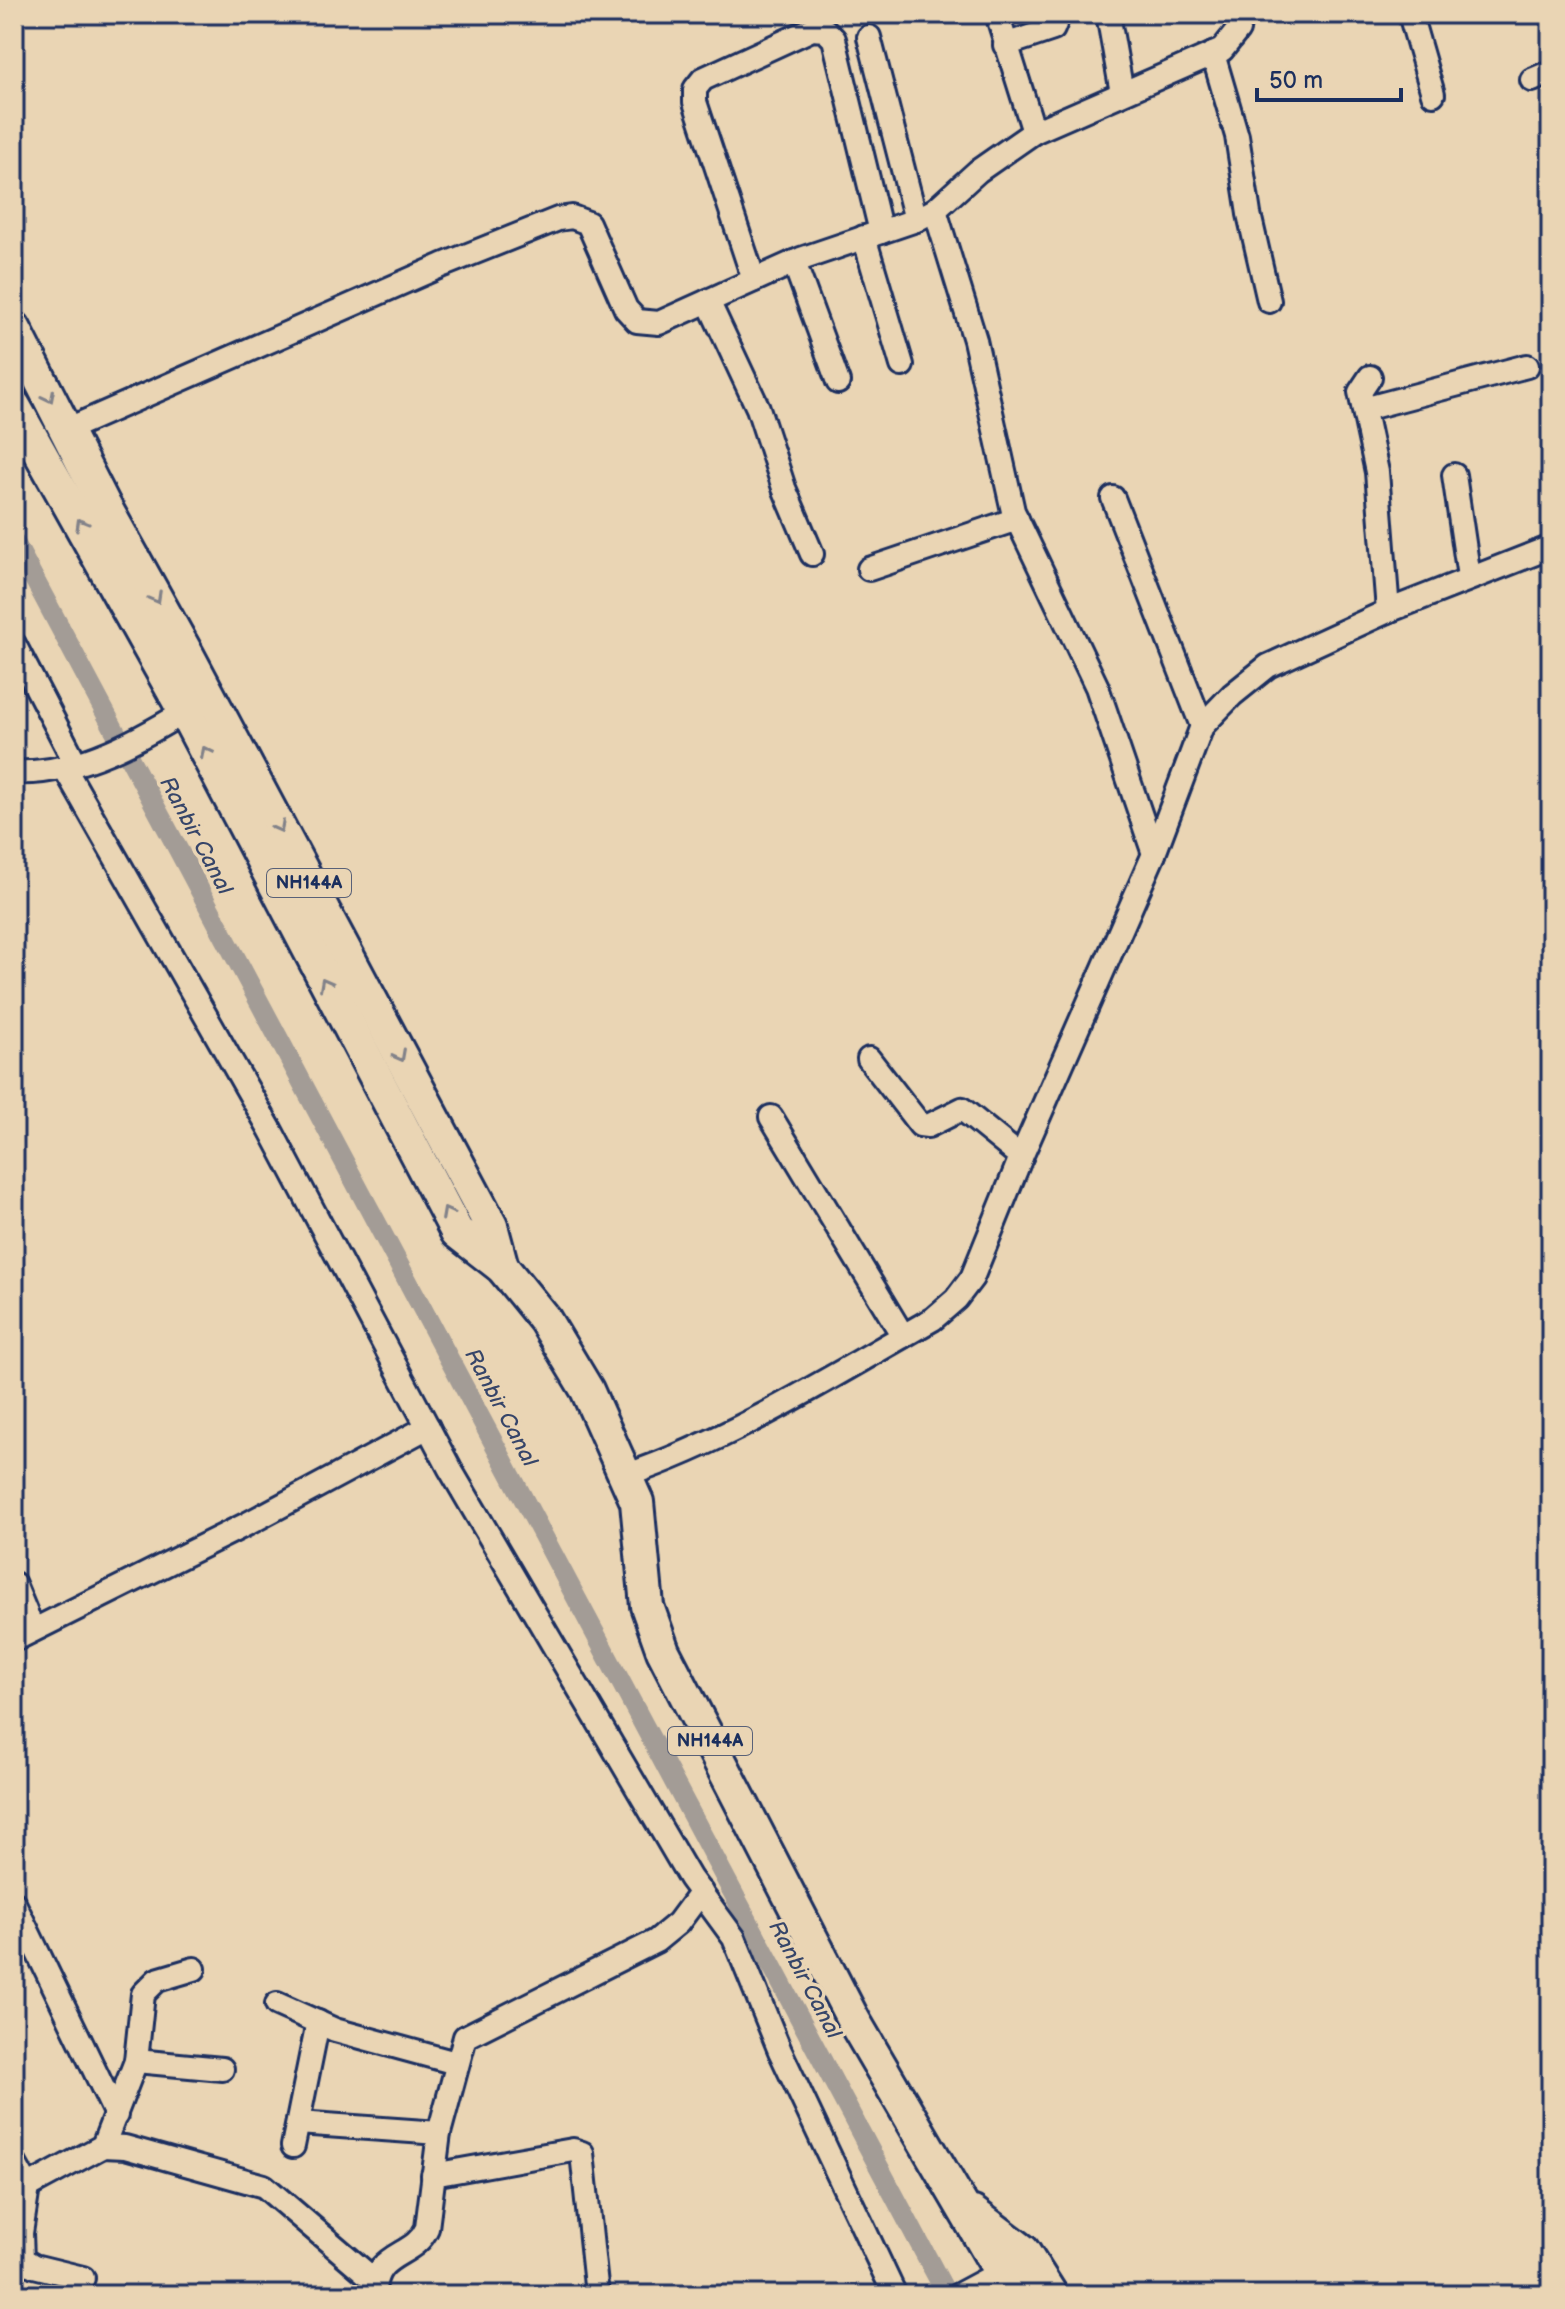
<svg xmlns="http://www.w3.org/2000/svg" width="1565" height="2309" viewBox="0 0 1565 2309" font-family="'Balsamiq Sans',sans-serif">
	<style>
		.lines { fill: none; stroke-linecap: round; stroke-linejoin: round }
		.canal { stroke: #a39c96; stroke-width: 20 }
		.minor-casing { stroke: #1b2f5e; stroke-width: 28 }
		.highway-casing { stroke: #1b2f5e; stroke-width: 38 }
		.minor { stroke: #ead5b4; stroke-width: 22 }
		.highway { stroke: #ead5b4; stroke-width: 32 }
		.oneway { stroke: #828289 }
		.labels { text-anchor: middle; stroke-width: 7; stroke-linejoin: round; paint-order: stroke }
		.shield { fill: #ead5b4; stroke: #596178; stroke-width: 2 }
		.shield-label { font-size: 18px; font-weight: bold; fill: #1b2f5e }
		.water-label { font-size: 22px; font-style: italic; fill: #364569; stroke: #ead5b4 }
	</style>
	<rect width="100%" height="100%" fill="#ead5b4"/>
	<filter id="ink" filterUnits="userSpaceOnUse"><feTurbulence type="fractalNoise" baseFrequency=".0125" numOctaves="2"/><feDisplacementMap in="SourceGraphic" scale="16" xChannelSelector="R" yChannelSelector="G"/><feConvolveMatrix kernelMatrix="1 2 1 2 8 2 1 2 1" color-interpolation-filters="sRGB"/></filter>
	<g filter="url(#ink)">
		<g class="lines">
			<path class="canal" d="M14,541l933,1754"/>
			<defs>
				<g id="minor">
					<path d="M997,14l37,118"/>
					<path d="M1108,14l14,79"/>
					<path d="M1410,14l23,80"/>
					<path d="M869,37l47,183"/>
					<path d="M1005,45l48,-16 6,-15"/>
					<path d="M1213,54l24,82 12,78 20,87"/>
					<path d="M1532,80l19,-8"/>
					<path d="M935,210l40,130 38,171 84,176 57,167"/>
					<path d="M864,237l38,128"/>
					<path d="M794,262l44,120"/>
					<path d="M754,280l-59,-178v-13l8,-10 109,-50 13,1 9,9 47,193"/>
					<path d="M708,301l50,107 26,80 28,66"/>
					<path d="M1370,377l-10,15 17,80 11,139"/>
					<path d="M1364,409l163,-43"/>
					<path d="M66,430l377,-165 115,-46 14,-2 16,6 38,86 11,12 22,2 142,-64 115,-39 19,-10 43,-39 56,-39 188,-82 16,-20 2,-16"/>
					<path d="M1454,475l15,102"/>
					<path d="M1113,498l89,228"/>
					<path d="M869,569l148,-50"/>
					<path d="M14,644l62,120"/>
					<path d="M64,767l206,362 180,340 240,409 44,60 46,113 115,244"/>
					<path d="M14,772c63,4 131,-35 183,-68"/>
					<path d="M869,1059l51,66 8,1 34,-17 59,48"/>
					<path d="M771,1117l132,219"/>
					<path d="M627,1475c108,-37 207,-100 306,-156l23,-20 16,-21 49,-121 133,-303 48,-128 30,-31 36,-29 120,-55 163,-64"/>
					<path d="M14,1584l19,46"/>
					<path d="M14,1640l235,-117 179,-96"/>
					<path d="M14,1903l102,212"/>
					<path d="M277,2004l58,26 121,33"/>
					<path d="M136,2061l86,8"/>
					<path d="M298,2123l141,10"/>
					<path d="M103,2146l22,1 139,39 110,94"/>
					<path d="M293,2146l25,-124"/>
					<path d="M14,2162l14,25 -7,46 1,26 12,7 49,12"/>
					<path d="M433,2175l140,-25 9,3 15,142"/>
					<path d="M14,2194l89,-48 33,-85 7,-67 14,-14 37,-11"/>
					<path d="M374,2295c-1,-45 40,-36 53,-67l12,-95 26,-96 191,-96 22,-18 23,-31"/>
					<path d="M958,2295l43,-23"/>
				</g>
				<g id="highway">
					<path d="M14,328l90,177 84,151 303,570 11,41"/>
					<path d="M14,406l171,306 272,520 45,35 43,53 42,70 50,112 10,104 16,45 191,370 160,274"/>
					<path d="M973,2213l50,38 28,44"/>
				</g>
			</defs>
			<use href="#minor" class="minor-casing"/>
			<use href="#highway" class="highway-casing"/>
			<use href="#minor" class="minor"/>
			<use href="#highway" class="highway"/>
		</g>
		<defs><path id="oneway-chevron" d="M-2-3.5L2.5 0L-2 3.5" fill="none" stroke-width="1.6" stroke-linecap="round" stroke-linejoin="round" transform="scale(2)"/></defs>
		<g class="oneway">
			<use href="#oneway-chevron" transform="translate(49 397) rotate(63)"/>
			<use href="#oneway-chevron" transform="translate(81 524) rotate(-120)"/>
			<use href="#oneway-chevron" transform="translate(156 598) rotate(61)"/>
			<use href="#oneway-chevron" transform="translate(206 752) rotate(-117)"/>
			<use href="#oneway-chevron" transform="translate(279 827) rotate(62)"/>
			<use href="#oneway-chevron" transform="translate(325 983) rotate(-118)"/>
			<use href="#oneway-chevron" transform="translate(400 1056) rotate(62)"/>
			<use href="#oneway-chevron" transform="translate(447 1213) rotate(-118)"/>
		</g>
	</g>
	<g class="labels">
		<g class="shield">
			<rect x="267" y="869" width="84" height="28" rx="6"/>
			<rect x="668" y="1727" width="84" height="28" rx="6"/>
		</g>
		<g class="shield-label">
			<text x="309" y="889">NH144A</text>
			<text x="710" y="1747">NH144A</text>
		</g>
		<g class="water-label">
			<text transform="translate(197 835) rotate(62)" y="8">Ranbir Canal</text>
			<text transform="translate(502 1407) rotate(62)" y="8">Ranbir Canal</text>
			<text transform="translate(806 1979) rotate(62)" y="8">Ranbir Canal</text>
		</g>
	</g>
	<rect width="1565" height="2309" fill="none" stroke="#ead5b4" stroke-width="48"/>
	<rect x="24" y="24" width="1517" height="2261" fill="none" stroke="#1b2f5e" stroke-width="3" filter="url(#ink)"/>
	<path d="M1257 88v12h144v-12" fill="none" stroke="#1b2f5e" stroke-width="4"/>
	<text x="1269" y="88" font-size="24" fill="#1b2f5e" stroke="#ead5b4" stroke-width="6" paint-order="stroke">50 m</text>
</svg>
